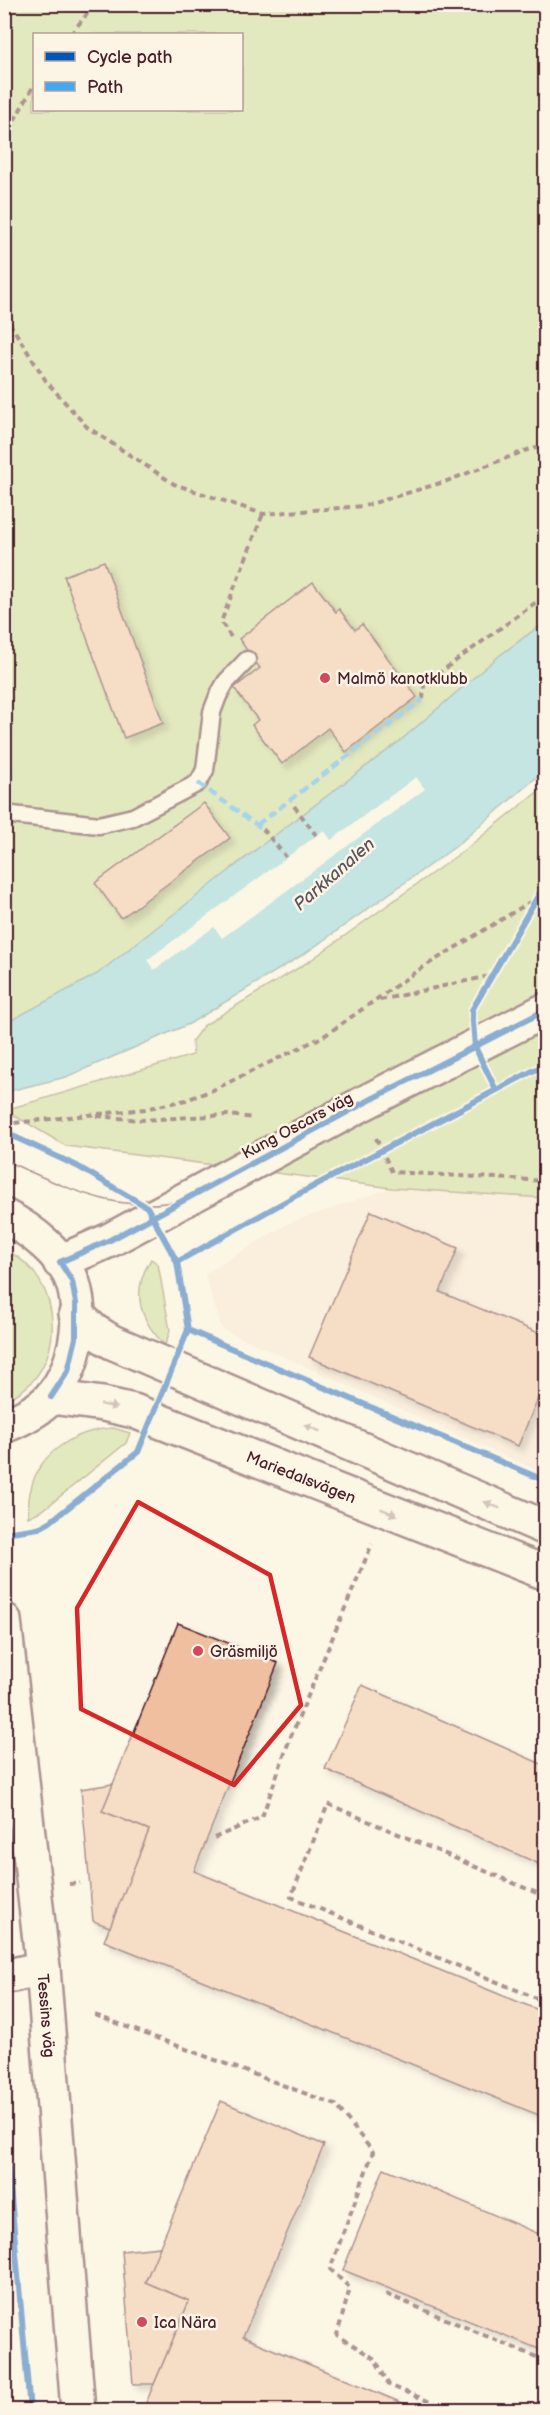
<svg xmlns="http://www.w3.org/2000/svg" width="550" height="2415" viewBox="0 0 550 2415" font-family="'Balsamiq Sans',sans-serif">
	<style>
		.built { fill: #f8e5d0 }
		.green { fill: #c6d98e; stroke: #887c5c; stroke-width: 1.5; fill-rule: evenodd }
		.water { fill: #81d1dc; stroke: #6b8a95; stroke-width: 1.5 }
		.pier { fill: #fcf5e5 }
		.building { fill: #efbf9f; stroke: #4a1f2b; stroke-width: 1.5; filter: url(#shadow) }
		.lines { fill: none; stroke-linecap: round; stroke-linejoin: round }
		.service-casing { stroke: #4a1f2b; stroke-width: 21 }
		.minor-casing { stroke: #4a1f2b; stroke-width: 38 }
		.tertiary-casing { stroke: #4a1f2b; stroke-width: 38 }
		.secondary-casing { stroke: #4a1f2b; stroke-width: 38 }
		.path { stroke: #4a1f2b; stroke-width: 4; stroke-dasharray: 6 4.5; stroke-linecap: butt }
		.service { stroke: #fcf5e5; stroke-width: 16 }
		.minor { stroke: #fcf5e5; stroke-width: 33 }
		.tertiary { stroke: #fcf5e5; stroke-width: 33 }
		.secondary { stroke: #fcf5e5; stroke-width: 33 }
		.tram { stroke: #4a1f2b; stroke-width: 1.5 }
		.quiet { stroke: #3fa9f5; stroke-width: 4.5; stroke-dasharray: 9 4.5; stroke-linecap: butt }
		.cycleway-casing { stroke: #fcf5e5; stroke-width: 10 }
		.cycleway { stroke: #0057b8; stroke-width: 6 }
		.oneway { fill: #a38a88 }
		.marked { fill: none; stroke: #d62828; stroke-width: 4.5; stroke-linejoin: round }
		.poi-dot { fill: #d1495b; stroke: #fcf5e5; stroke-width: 2 }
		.labels { text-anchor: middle; stroke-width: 5; stroke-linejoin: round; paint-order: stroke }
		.poi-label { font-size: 16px; fill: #4a1f2b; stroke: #fcf5e5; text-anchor: start }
		.street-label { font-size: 16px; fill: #4a1f2b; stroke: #fcf5e5 }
		.water-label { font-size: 18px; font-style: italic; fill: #5a5460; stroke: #fcf5e5 }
	</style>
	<defs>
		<filter id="shadow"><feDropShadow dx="5.5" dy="5.5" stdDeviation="3" flood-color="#0004"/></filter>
	</defs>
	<rect width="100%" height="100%" fill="#fcf5e5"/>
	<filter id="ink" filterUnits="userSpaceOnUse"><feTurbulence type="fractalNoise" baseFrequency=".0167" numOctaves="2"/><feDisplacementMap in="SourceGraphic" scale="12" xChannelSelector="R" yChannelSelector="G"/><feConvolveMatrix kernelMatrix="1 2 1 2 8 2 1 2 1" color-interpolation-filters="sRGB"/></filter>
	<g filter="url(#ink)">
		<path class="built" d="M392,1188l153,10v276l-323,-145 -17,-55 84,-51z"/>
		<g class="green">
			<path d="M5,5h540v617l-46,34 -99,85 -167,126 -66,66 -162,105zM34,34h208v76h-208z"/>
			<path d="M545,786v412l-153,-10 -326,-42 -61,-36 188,-55 -1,-14 11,-15 105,-64 158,-113z"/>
			<path d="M5,1250c61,27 65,124 0,150z"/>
			<path d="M151,1259l7,5 12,67 -5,14c-27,-26 -34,-54 -14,-86z"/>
			<path d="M113,1428l17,5 -4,10 -83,67 -15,7c1,-9 0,-19 3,-28 8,-38 47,-59 82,-61z"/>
		</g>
		<path class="water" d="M545,622v148l-90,77 -151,107 -115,70 -123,53 -61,15 -1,-68 93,-50 165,-129 138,-104 99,-85z"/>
		<path class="pier" d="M416,777l9,12 -203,149 -8,-11 -60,43 -7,-10 177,-130 7,10z"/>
		<g class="building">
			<path d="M104,561l59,162 -39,15 -60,-162z"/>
			<path d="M313,582l23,30 3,-3 16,21 7,-6 55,73 -71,55 -18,-24 -46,36 -30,-39 6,-5 -24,-32 26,-20 -21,-29z"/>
			<path d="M204,803l26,35 -109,80 -26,-35z"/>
			<path d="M371,1211l87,37 -18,44 106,44v43l-28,67 -209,-89z"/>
			<path d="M178,1623l100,40 -84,208 352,142v105l-442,-177 45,-111 -47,-19z"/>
			<path d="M362,1685l184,81v101l-221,-98z"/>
			<path d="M113,1784l-11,27 47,19 -39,97 -17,-6 -12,-132z"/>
			<path d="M221,2101l103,44 -81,192 176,73h-276l46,-109 -44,-19z"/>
			<path d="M384,2168l162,69v115l-203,-82z"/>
			<path d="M160,2247l-15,35 44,19 -35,83h-21l-11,-133z"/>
		</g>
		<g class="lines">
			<defs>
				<path id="service" d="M4,814l95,11 34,-8 65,-34 7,-13 7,-58 6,-16 8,-14 21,-22"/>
				<g id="minor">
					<path d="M60,1262l50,-22 252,-136 184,-94"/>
					<path d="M4,1977l39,-9"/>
				</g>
				<g id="tertiary">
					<path id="s1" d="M4,1620l39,348 35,442"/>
				</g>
				<g id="secondary">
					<path d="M4,1216c26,13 60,39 69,67 11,36 3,85 -22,114 -11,13 -30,22 -47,29"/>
					<path d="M76,1314l18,17 18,11 434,186"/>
					<path id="s2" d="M51,1397l52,7 31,7 412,162"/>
				</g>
			</defs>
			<use href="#service" class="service-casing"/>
			<use href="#minor" class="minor-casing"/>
			<use href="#tertiary" class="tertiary-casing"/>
			<use href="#secondary" class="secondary-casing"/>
			<g class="path">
				<path d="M71,34l24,-30"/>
				<path d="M4,139l30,-54"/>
				<path d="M4,314l42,67 41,46 87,57 89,30 101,-8 83,-25 83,-32 16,-2"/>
				<path d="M231,637l-10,-15 42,-108"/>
				<path d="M423,699l1,-15 122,-89"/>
				<path d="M294,806l22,29"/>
				<path d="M263,829l23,28"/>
				<path d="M380,1000l109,-24"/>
				<path d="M97,1116l44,4 87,-5 26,3"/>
				<path d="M4,1124l141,-15 41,-9 27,-10 111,-54 93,-65 118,-72"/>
				<path d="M376,1138l16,34 154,9"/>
				<path d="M214,1838l48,-21 27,-76 83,-197"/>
				<path d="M69,1884l11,-1"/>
				<path d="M546,1897l-218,-93 -37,93 255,105"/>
				<path d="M95,2015l241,90 37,47 -43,117 20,19 -13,47 38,24 14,26 61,25"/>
				<path d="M386,2294l160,67"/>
				<path d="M4,2336l6,74"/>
			</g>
			<use href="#service" class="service"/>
			<use href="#minor" class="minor"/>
			<use href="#tertiary" class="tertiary"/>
			<use href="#secondary" class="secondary"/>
			<path class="tram" d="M4,1160c61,27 118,58 185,38l173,-94 184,-94"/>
			<g class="quiet">
				<path d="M198,783l63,45"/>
				<path d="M257,825l166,-126"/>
			</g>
			<defs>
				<g id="cycleway">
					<path d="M496,1090l-21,-43 -3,-37 74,-128"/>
					<path d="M4,1132l73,34 70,41 30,55 11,68 -50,122 -88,70 -11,6 -35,5"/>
					<path d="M177,1262l120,-67 249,-131"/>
					<path d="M188,1330l358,151"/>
					<path d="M51,1397l17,-26 8,-33v-35l-4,-22 -12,-19 50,-22 252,-136 184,-94"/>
					<path d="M4,2119l26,291"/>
				</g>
			</defs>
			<use href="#cycleway" class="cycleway-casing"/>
			<use href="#cycleway" class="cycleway"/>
		</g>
		<defs><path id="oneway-solid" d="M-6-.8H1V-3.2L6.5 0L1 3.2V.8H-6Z" transform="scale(1.5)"/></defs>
		<g class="oneway">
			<use href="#oneway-solid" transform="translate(109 1406) rotate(12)"/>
			<use href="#oneway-solid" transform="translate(312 1428) rotate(-157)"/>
			<use href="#oneway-solid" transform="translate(492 1505) rotate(-157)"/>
			<use href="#oneway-solid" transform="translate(389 1512) rotate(22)"/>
		</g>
	</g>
	<path d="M0 0H550V2415H0ZM138,1502l132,73 31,130 -67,80 -153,-76 -4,-101z" fill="#fcf5e5" fill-opacity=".55" fill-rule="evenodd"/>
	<path class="marked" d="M138,1502l132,73 31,130 -67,80 -153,-76 -4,-101z"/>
	<g class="poi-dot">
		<circle cx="325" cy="678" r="6"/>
		<circle cx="198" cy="1651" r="6"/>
		<circle cx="142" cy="2322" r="6"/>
	</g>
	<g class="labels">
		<g class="poi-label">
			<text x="337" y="684">Malmö kanotklubb</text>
			<text x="210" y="1657">Gräsmiljö</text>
			<text x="154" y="2328">Ica Nära</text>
		</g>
		<g class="street-label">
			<text transform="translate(297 1125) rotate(-28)" y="6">Kung Oscars väg</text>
			<text dy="6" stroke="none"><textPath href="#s2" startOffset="264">Mariedalsvägen</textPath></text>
			<text dy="6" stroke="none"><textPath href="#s1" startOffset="398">Tessins väg</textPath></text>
		</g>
		<g class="water-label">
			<text transform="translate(334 874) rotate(-41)" y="6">Parkkanalen</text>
		</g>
	</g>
	<rect width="550" height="2415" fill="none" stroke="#fcf5e5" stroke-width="24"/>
	<rect x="12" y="12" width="526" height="2391" fill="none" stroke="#4a1f2b" stroke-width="2" filter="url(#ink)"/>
	<rect x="33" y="33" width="210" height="78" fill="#fcf5e5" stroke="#b59f9b" stroke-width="1.5"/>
	<rect x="45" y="52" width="30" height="9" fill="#0057b8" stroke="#b59f9b" stroke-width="1.5"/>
	<text x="87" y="63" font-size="18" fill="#4a1f2b">Cycle path</text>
	<rect x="45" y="82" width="30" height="9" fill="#3fa9f5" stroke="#b59f9b" stroke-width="1.5"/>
	<text x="87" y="93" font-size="18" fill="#4a1f2b">Path</text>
</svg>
